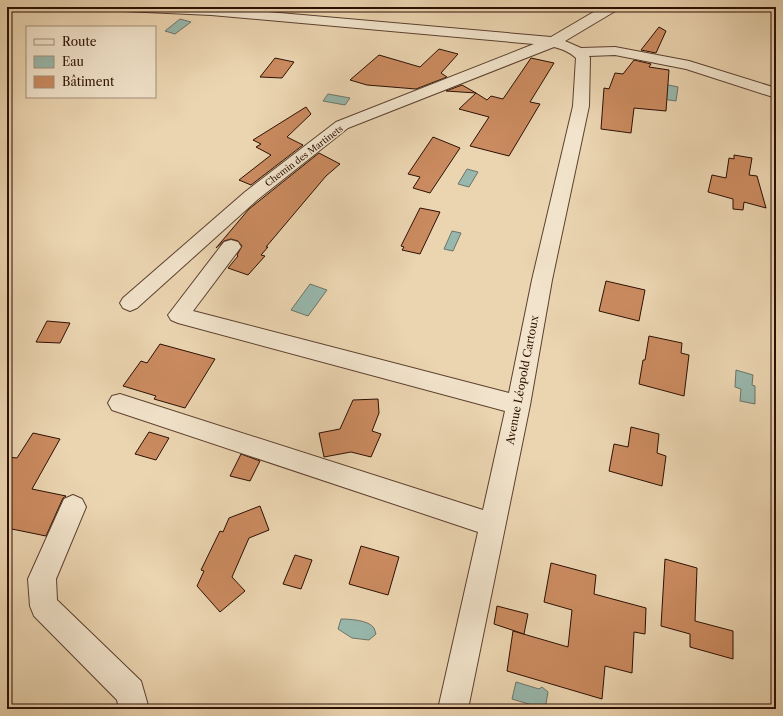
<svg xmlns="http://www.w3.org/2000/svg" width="783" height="716" viewBox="0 0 783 716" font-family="'Libre Caslon Text',serif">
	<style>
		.water { fill: #98b8ad; stroke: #6d7469 }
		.building { fill: #cb8b60; stroke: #2c0f02 }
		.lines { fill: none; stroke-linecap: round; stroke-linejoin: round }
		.minor-casing { stroke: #5c402e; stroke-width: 2 }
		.minor { fill: #f2e4cc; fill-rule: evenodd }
		.labels { text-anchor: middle; stroke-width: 3; stroke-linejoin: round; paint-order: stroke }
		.far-street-label { font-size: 9px; fill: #2c0f02; stroke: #f2e4cc }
		.street-label { font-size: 11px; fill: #2c0f02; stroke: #f2e4cc }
	</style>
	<rect width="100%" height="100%" fill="#ebd5b1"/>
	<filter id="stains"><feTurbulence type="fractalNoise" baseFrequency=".005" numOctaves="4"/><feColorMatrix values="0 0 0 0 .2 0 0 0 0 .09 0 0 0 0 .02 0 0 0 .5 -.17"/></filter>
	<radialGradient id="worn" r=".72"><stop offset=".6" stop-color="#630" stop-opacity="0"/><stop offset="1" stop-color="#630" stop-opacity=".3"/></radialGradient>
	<g class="water">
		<path d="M180,19l11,3 -16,12 -10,-3z"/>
		<path d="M664,84l14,3 -2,14 -14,-2z"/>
		<path d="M328,94l22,4 -5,7 -22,-4z"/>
		<path d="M467,169l11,3 -9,15 -11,-3z"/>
		<path d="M452,231l9,2 -8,18 -9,-2z"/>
		<path d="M310,284l17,6 -19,26 -17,-6z"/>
		<path d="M736,370l17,5 -1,10 3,1v18l-15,-3 1,-12 -6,-2z"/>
		<path d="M341,619c8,0 28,1 33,9 1,2 1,4 2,6l-7,6 -17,-2 -14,-9z"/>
		<path d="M516,682l23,7 3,-2 6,5 -3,17 -33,-10z"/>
	</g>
	<g class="building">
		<path d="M659,27l7,4 -10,22 -15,-3z"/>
		<path d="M439,49l19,5 -17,19 6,4 -31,12 -49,-4 -17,-5 29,-25 41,12z"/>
		<path d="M275,58l19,4 -12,16 -22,-1z"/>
		<path d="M531,58l23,5 -24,39 10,2 -31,52 -39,-10 19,-29 -30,-8 17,-16 11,7 4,-4 12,3z"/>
		<path d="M634,60l17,4 -2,3 20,3 -3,41 -32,-3 -3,25 -30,-4 3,-41 5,1 6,-16 8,1z"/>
		<path d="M462,85l14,8 -30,-2z"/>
		<path d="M306,107l5,7 -24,23 16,8 -52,40 -12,-5 32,-25 -15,-8 5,-3 -8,-4z"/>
		<path d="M433,137l27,11 -30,45 -17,-5 7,-11 -12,-3z"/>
		<path d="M319,153l21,11 -14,12 -60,71h2l-7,8 4,1 -17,19 -20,-7 10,-12 -1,-1 5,-9 -4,-5 -7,-2 -7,2 -8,7 33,-39z"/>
		<path d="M734,155l18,3 -3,17 8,1 9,32 -22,-6 -1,8 -10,-1v-10l-25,-7 4,-17 14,3 3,-20 5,1z"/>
		<path d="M420,208l20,4 -20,42 -18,-4 2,-3 -3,-1z"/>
		<path d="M606,281l39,9 -6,31 -40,-10z"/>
		<path d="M47,321l23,2 -10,20 -24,-1z"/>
		<path d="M649,336l33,7 -1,10 8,2 -5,41 -45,-12 4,-24h2z"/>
		<path d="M160,344l55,15 -30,49 -31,-9 2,-3 -33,-10 18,-25 6,2z"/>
		<path d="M378,399l1,14 -7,18 9,3 -10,23 -20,-5 -27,5 -5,-24 21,-4 13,-29z"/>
		<path d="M631,427l28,7 -2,19 9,3 -4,30 -53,-15 5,-27 14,3z"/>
		<path d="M149,432l20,6 -13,22 -21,-6z"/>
		<path d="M33,433l27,6 -28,50 34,7 -3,2 -17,38 -39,-8v-71l10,1z"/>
		<path d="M241,454l19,7 -10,20 -20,-5z"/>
		<path d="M260,506l9,24 -20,8 -17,39 13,14 -25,21 -23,-26 7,-15 -3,-1 19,-39 3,1 6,-14z"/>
		<path d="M361,546l38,11 -11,38 -39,-11z"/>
		<path d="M295,555l17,5 -11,29 -18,-5z"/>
		<path d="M665,559l32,9 -2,53 38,10v28l-43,-12v-13l-29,-8z"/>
		<path d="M551,563l45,12 -2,19 52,14 -1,26 -11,-2 -2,41 -27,-7 -3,33 -95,-28 6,-40 55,16 4,-37 -28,-8z"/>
		<path d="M497,606l31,8 -4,20 -30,-10z"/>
	</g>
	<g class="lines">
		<defs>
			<g id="minor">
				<path d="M117,7h95l339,30 51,-30h17l-2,3 -52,31 16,7 34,-1 74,14 87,27v10l-90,-29 -71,-14 -26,1 1,2 -1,48 -37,174 -22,125 -62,304h-30l40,-177 -366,-122 -4,-7 4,-7 8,-2 363,116 22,-99 -327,-88 -7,-3 -3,-5 56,-73 7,-2 7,2 3,5 -48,64 316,82 23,-113 41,-174 3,-48c-6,-6 -14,-9 -22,-11l-206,81 -91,72 -120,108 -7,3 -7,-3 -3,-5 3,-5 122,-106 91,-70 198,-78 -323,-29 -87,-4 -5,-1z"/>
				<path d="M73,495l9,4 4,8 -30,72 1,21 84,81 8,28h-30l-2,-9 -83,-84 -4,-10 -2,-27 36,-80z"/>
			</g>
		</defs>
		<use href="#minor" class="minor-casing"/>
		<use href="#minor" class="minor"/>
	</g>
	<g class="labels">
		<g class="far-street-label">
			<text transform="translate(304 156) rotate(-37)" y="3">Chemin des Martinets</text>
		</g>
		<g class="street-label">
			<text transform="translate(522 380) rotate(-79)" y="4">Avenue Léopold Cartoux</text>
		</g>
	</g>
	<rect width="783" height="716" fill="none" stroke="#ebd5b1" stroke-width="24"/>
	<rect x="8" y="8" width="767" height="700" fill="none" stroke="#2c0f02" stroke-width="2"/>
	<rect x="12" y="12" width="759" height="692" fill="none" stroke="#2c0f02"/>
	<rect x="26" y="26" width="130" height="72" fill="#f2e4cc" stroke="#a38f7b"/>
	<rect x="34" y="39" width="20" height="6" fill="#f2e4cc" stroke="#a38f7b"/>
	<text x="62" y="46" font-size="12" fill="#2c0f02">Route</text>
	<rect x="34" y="56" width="20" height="12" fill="#98b8ad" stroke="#a38f7b"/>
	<text x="62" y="66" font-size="12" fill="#2c0f02">Eau</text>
	<rect x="34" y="76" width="20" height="12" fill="#cb8b60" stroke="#a38f7b"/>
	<text x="62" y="86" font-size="12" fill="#2c0f02">Bâtiment</text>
	<rect width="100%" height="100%" filter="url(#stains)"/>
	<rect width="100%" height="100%" fill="url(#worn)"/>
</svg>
